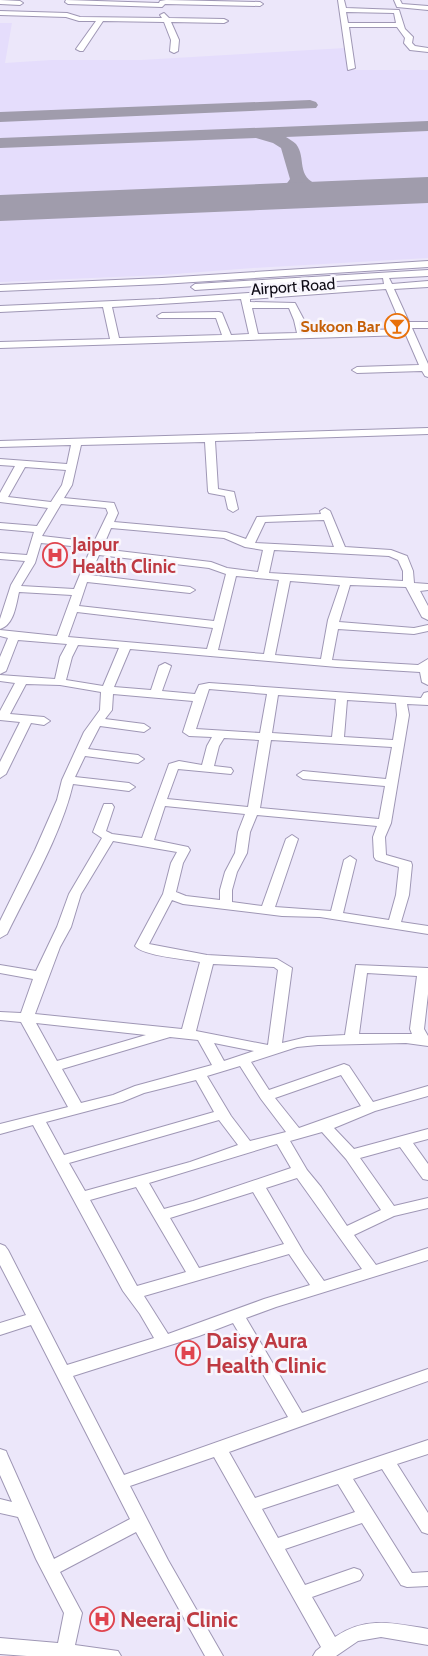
<svg xmlns="http://www.w3.org/2000/svg" width="428" height="1656" viewBox="0 0 428 1656" font-family="Cabin,sans-serif">
	<style>
		.built { fill: #e5ddfc }
		.lines { fill: none; stroke-linecap: round; stroke-linejoin: round }
		.taxiway { fill: #a09cac; fill-rule: evenodd }
		.runway { fill: #a09cac; fill-rule: evenodd }
		.minor-casing { stroke: #9f97b5; stroke-width: 2 }
		.minor { fill: #fff; fill-rule: evenodd }
		.labels { text-anchor: middle; stroke-width: 5; stroke-linejoin: round; paint-order: stroke }
		.far-street-label { font-size: 16px; fill: #0f0c16; stroke: #f8f6fd }
		.far-food-label { font-size: 16px; font-weight: bold; fill: #c56008; stroke: #f8f6fd; text-anchor: end }
		.health-label { font-size: 19px; font-weight: bold; fill: #be3a42; stroke: #f8f6fd; text-anchor: start }
		.near-health-label { font-size: 22px; font-weight: bold; fill: #be3a42; stroke: #f8f6fd; text-anchor: start }
	</style>
	<rect width="100%" height="100%" fill="#ece7fa"/>
	<path class="built" d="M0,23h12l-7,40 46,-3h90l204,-12 3,22h80v188l-175,10 -92,7 -161,7z"/>
	<g class="lines">
		<g class="taxiway">
			<path d="M310,100l6,2 2,3 -2,3 -316,14v-10z"/>
			<path d="M428,121v10l-142,6c3,2 7,4 10,7 11,14 -1,33 23,41 19,7 39,-1 58,3l3,4 -3,4 -6,1 -38,1 -33,-8c-14,11 -42,15 -59,11l-3,-4 3,-4c15,-4 40,2 49,-14l-9,-31 -8,-5 -17,-5 -256,10v-10z"/>
		</g>
		<path class="runway" d="M428,177v26l-428,18v-26z"/>
		<defs>
			<g id="minor">
				<path d="M0,0l20,1 3,2 -3,2 -20,-1z"/>
				<path d="M66,0l93,3 1,-2 6,-1 94,2 3,2 -3,2 -95,-2 -3,3 -94,-3 -3,-2z"/>
				<path d="M338,0h6l2,8 53,2 6,19 8,8 -1,6 3,3 13,2v4l-18,-2 -6,-7 1,-5 -8,-11h-48l6,41 -7,2zM346,12l48,1 2,10h-48z"/>
				<path d="M394,0h6l2,4 26,2v4l-31,-3z"/>
				<path d="M0,11l67,2 13,4 82,1 -2,-3 4,-2 5,5 55,1 4,2 -4,2 -53,-1 8,18 -1,11 -4,2 -4,-2 1,-11 -7,-18 -61,-1 -20,30h-3l-4,-2 20,-28h-17l-13,-4 -66,-2z"/>
				<path d="M428,261v6l-266,17 -162,7v-6l162,-7z"/>
				<path d="M428,270v6l-39,2 3,6 36,-3v6l-34,2 15,33h19v6h-16l16,36v13l-3,-1 -3,-5 -65,2 -5,-3 5,-3 62,-2 -13,-30 -406,13v-6l110,-3 -7,-32 -103,5v-6l159,-7 225,-15 -1,-6 -188,12 -4,-3 4,-3zM386,289l17,40 -97,3 -2,-12 -9,-17 -45,-1v-3zM241,299l8,35 -18,1 -9,-22 -3,-1 -57,1 -5,3 2,2h57l6,17 -103,3 -7,-31zM252,308h37l5,12 3,13 -39,1z"/>
				<path d="M428,428v6l-213,7 3,48 16,3 4,17 -5,3 -5,-3 -3,-13 -16,-3 -1,-2 -3,-49 -124,3 -9,40 -8,13 50,5 4,10 -4,9 112,10 20,7 11,-22 64,-3 -1,-3 5,-3 5,3 15,36 46,3 16,6 6,15 1,12 14,1v6l-8,1 8,15v14l-6,-3 -16,-30 -56,-2 -11,37 75,6 14,-3v6l-14,3 -76,-5 -6,31 86,5 10,-6v26l-6,-3 -2,-10 -83,-5 -207,-18 -16,38 37,3 8,-24 6,-3 6,3 -9,25 33,3 4,-9 10,-2 212,15 3,-5 4,-1v13l-21,-1 2,11 -18,108 -6,14 1,18 25,7 1,3 -3,30 -8,27 27,4v8l-108,-17 -38,-1 -99,-12 -11,-4 -23,44 58,11 70,4 15,9 -10,75 25,-6 38,-2 11,-70 72,3v26l-4,35 4,7v10l-22,-3 -88,2 -21,2 -46,15 18,28 75,-26 5,2 24,36 55,-16v10l-53,15 -41,17 20,21 74,-20v10l-15,4 15,21v16l-5,-1 -23,-32 -40,11 34,48 34,-8v10l-34,8 -40,19 22,30 52,-17v12l-152,47 -30,11 56,95 126,-44v12l-199,71 26,46 173,-58v14l-31,10 31,49v21l-6,-2 -40,-63 -29,10 59,94 16,-1v14l-21,1 -6,-2 -39,-62 -77,26 20,36 49,-17 6,2 3,5 -3,5 -48,17 23,40c31,-21 58,-14 93,-8v16l-47,-8 -23,4 -22,15h-23l3,-5 5,-4 -107,-190 -84,29 38,74 55,96h-18l-69,-124 -76,40 22,41 -7,32 43,6 3,5h-94l-27,-2v-16l58,5 6,-30 -28,-54 -18,-42 -18,-4v-14l12,3 -12,-27v-26l6,2 2,5 46,103 76,-40 -99,-194 -31,10v-12l26,-8 -26,-50v-21l5,2 3,4 59,115 87,-27 -14,-24 -17,-23 -90,-166 -33,9v-10l68,-17 -47,-85 -21,-2v-8l21,1 12,-34 -33,-6v-8l36,6 21,-44 12,-33 33,-56 -9,-6 11,-28h8l2,3 -8,24 6,3 30,4 27,-74 10,-3 23,4 5,-19 5,-9 -23,-1 -6,-4 10,-31 -80,-7 -1,16 -7,9 39,5 6,4 -6,4 -44,-6 -12,23 50,6 6,4 -6,4 -53,-7 -10,21 54,6 6,4 -6,4 -56,-7c-12,51 -43,103 -66,150l-7,4v-17l35,-71 22,-50 5,-20 22,-48 16,-22 1,-18 -41,-7 -34,-1 -16,30 34,3 6,4 -6,4 -13,-2 -25,51 -6,4v-16l20,-40 -20,-2v-9l15,-28 -15,-2v-6l55,4 5,-22 7,-13 -49,-4 -12,31 -6,3v-17l8,-19 -8,-2v-6l57,6 15,-41 -53,-3c-3,13 -5,33 -19,37v-10l11,-34 14,-24 -25,-2v-6l27,2 7,-23 -34,-3v-6l37,3 11,-18 -48,-6v-9l15,-27 -15,-1v-6l67,5 4,-19 -71,2v-6zM25,467l41,3 -4,15 -11,17 -43,-5zM61,504l45,4 2,5 -14,29 -52,-6zM324,520l10,27 -79,-4 10,-21zM111,528l113,10 21,9 18,3 -5,22 -31,-4 -16,-6 -109,-13zM41,543l50,5 -17,41 -53,-3 14,-23zM274,550l115,6 9,4 5,11v10l-134,-8zM99,555l110,13 17,6 -12,47 -135,-15 8,-24 103,11 5,-3 -5,-3 -100,-12zM236,576l43,4 -15,74 -46,-4zM290,581l50,4 -12,35 -7,39 -46,-4zM77,612l136,16 -6,21 -139,-12zM78,645l41,3 -16,38 -37,-6 6,-23zM209,689l58,5 -7,39 -64,-4zM278,695l58,4 -4,38 -60,-4zM347,700l49,3 1,12 -4,25 -49,-3zM224,738l35,2 -11,67 -81,-8 11,-30 53,5 2,-3 -2,-3 -17,-2 5,-20zM271,740l121,7 -6,32 -83,-8 -6,4 6,4 82,7 -6,33 -119,-11zM165,806l80,8 -7,18 -3,21 -10,19 -5,18v10l-34,-4 -10,-4 7,-29 7,-13 -2,-3 -34,-7zM257,815l120,11 -4,11 1,20 2,3 23,7 -3,28 -7,25 -46,-7 13,-53 -6,-4 -6,4 -13,51 -56,-4 23,-68 -6,-4 -6,4 -24,67 -30,-4v-12l5,-18 10,-19 3,-21zM113,841l64,11 -6,11 -8,31 -28,52c8,10 51,13 65,16l-18,67 -147,-15 25,-67 11,-20 10,-33zM213,964l61,3 4,3 -10,75 -72,-14zM367,973l50,3 -7,53 2,5h-53zM36,1023l110,12 -89,26zM170,1037l28,3 14,25 -77,21 -22,9 -32,8 -19,-34zM214,1043l40,8 -30,10zM240,1066l21,33 25,33 -36,9 -19,-25 -24,-40zM341,1075l20,31 -62,22 -24,-30zM196,1080l18,32 -150,43 -18,-33 76,-20 22,-9zM219,1120l19,25 -48,17 -105,29 -16,-28zM322,1132l24,27 35,51 -34,16 -26,-39 -14,-17 -17,-29zM277,1144l14,24 -98,33 -29,8 -15,-26zM297,1178l65,91 -38,12 -20,-28 -38,-65zM136,1187l50,85 -49,14 -47,-86zM253,1192l31,52 -85,24 -29,-50zM289,1254l21,31 -46,14 -96,35 -24,-38zM233,1323l55,94 -164,58 -51,-99 126,-40zM338,1484l17,28 -77,26 -16,-29z"/>
			</g>
		</defs>
		<use href="#minor" class="minor-casing"/>
		<use href="#minor" class="minor"/>
	</g>
	<defs>
		<symbol id="bar-ring" viewBox="-11 -11 22 22"><circle r="9.5" fill="#f8f6fd" stroke="#e8710a" stroke-width="1.5"/><path d="M-6-5H6L.8 .8V4.5H3.5V6h-7V4.5H-.8V.8Z" fill="#e8710a"/></symbol>
		<symbol id="hospital-ring" viewBox="-11 -11 22 22"><circle r="9.5" fill="#f8f6fd" stroke="#e0444e" stroke-width="1.5"/><path d="M-5-5h3v3.5h4V-5h3V5h-3V1.5h-4V5h-3Z" fill="#e0444e"/></symbol>
	</defs>
	<g fill-rule="evenodd">
		<use href="#bar-ring" x="383" y="312" width="28" height="28"/>
		<use href="#hospital-ring" x="41" y="541" width="28" height="28"/>
		<use href="#hospital-ring" x="174" y="1339" width="28" height="28"/>
		<use href="#hospital-ring" x="88" y="1605" width="28" height="28"/>
	</g>
	<g class="labels">
		<g class="far-street-label">
			<text transform="translate(293 286) rotate(-4)" y="6">Airport Road</text>
		</g>
		<g class="far-food-label">
			<text x="380" y="332">Sukoon Bar</text>
		</g>
		<g class="health-label">
			<text x="72" y="551">Jaipur<tspan x="72" dy="22">Health Clinic</tspan></text>
		</g>
		<g class="near-health-label">
			<text x="206" y="1348">Daisy Aura<tspan x="206" dy="25">Health Clinic</tspan></text>
			<text x="120" y="1627">Neeraj Clinic</text>
		</g>
	</g>
</svg>
